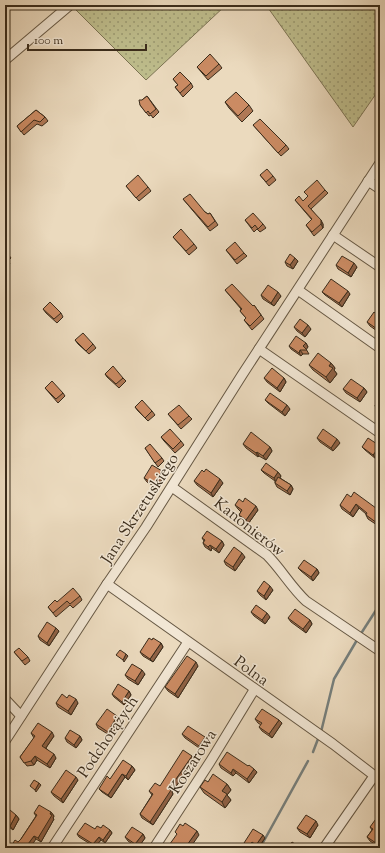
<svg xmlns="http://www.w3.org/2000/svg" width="385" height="853" viewBox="0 0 385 853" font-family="'Sorts Mill Goudy',serif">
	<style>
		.grass { fill: url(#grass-dots); stroke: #7c7454 }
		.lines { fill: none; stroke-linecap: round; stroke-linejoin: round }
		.stream { stroke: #767f7c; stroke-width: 2.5 }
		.minor-casing { stroke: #665844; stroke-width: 11 }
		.minor { stroke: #f2e7d5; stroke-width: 9 }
		.wall { fill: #af7855; stroke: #3a2c1b }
		.shaded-wall { fill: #8e6145; stroke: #3a2c1b }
		.building { fill: #cb8b63; stroke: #3a2c1b }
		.labels { text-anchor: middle; stroke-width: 3; stroke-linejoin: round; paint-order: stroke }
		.street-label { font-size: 16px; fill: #3a2c1b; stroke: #f2e7d5 }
	</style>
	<defs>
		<pattern id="grass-dots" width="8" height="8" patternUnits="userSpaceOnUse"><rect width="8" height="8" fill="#bebd8c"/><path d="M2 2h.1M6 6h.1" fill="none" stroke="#9b9a72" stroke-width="1.8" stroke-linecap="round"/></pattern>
	</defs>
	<rect width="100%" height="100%" fill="#ebdabe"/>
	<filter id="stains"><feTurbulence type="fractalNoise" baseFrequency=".005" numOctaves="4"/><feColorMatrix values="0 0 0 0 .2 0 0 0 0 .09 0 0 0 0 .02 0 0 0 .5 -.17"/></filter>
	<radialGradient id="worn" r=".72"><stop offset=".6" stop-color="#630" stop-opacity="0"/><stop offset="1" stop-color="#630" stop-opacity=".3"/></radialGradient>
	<g class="grass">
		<path d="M71,5h155l-80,75z"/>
		<path d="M266,5h114v83l-27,39z"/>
	</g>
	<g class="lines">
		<g class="stream">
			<path d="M362,632l18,-28"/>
			<path d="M321,732l13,-53 23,-39"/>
			<path d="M313,752l5,-13"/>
			<path d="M260,848l48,-87"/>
		</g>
		<defs>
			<g id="minor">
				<path d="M5,60l65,-55"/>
				<path d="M368,181l12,8"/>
				<path d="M333,235l47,32"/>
				<path d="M298,290l82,58"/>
				<path d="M259,349l121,84"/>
				<path d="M172,487l95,68c14,14 24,32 39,46l74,50"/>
				<path d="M107,584l226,160 47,36"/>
				<path d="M5,699l16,17"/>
				<path d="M5,741l102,-157 39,-57 96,-152 138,-212"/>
				<path d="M52,848l136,-206"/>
				<path d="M154,848l56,-86 44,-72"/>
				<path d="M324,848l50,-72"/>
			</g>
		</defs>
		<use href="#minor" class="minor-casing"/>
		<use href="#minor" class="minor"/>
	</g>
	<g class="wall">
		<path d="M219,64l3,4 -14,12 -11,-13z"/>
		<path d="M173,79l18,4 2,4 -10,10 -8,-10 3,-2z"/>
		<path d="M147,96l12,16 -6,6 -2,-3 -2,1 -9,-11 2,-5z"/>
		<path d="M225,102l24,3 4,6 -11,11 -13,-14z"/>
		<path d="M36,110l9,7 3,4 -6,5 -5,-2 -13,11 -7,-9z"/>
		<path d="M253,125l33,20 3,4 -8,7z"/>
		<path d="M260,175l13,1 3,4 -7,6z"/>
		<path d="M126,186l22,1 3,4 -12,10z"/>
		<path d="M325,190l3,3 -17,16 12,15v4l-9,8 -8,-11 6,-5 -17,-20 8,1 5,-5 -4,-4z"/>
		<path d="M183,199l22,13 3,2 2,-1 8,12 -8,6z"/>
		<path d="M245,220l18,4 3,4 -6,4 -3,-3 -3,3z"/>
		<path d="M173,237l21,7 3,4 -8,7z"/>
		<path d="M5,250l6,8 -3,3 2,3 -5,4z"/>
		<path d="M226,250l18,3 3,3 -10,8z"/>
		<path d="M295,258l3,3 -5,8 -6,-3 -2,-4z"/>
		<path d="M336,265l21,2 -6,10 -13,-8z"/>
		<path d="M225,290l28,16 1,-1 10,14 -12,11 -8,-10 2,-2 -6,-7 1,-2z"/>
		<path d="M322,292l28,2 -8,13 -17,-12z"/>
		<path d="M261,295l20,1 -7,10 -11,-7z"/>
		<path d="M43,309l18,4 2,4 -6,6 -11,-10z"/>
		<path d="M380,317v16l-10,-7 -3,-4z"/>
		<path d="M294,327l17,2 -6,8 -8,-6z"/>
		<path d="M75,340l18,4 3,4 -7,6 -11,-10z"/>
		<path d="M306,343l2,4 -2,2 3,5h-6l-2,2 -10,-7 -2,-3z"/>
		<path d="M331,363l4,5 -1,2 3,4 -7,9 -17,-13 -4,-5z"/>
		<path d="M105,374l18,4 3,3 -7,7 -12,-11z"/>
		<path d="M264,378h20l2,4 -6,10 -13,-10z"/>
		<path d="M45,388l18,5 2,3 -7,7z"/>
		<path d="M364,388l3,4 -7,10 -14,-9 -3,-4z"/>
		<path d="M380,399v21l-4,-4 3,-5 -1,-1 -3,-4z"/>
		<path d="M265,400l25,9 -5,7 -17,-13z"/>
		<path d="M135,407l17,4 3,4 -7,6 -10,-10z"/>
		<path d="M168,414l21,2 3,3 -11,10z"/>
		<path d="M161,437l20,4 3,4 -9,8 -11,-12z"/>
		<path d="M317,438l23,5 -7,8 -13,-9z"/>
		<path d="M243,444l27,3 2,4 -6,9 -7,-4 -1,1 -12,-9z"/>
		<path d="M380,446v7l-4,6 -11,-9 -3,-3z"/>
		<path d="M145,448l17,10 2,3 -6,6z"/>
		<path d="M261,470l17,2 3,4 -1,2 11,7 2,4 -3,6 -13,-8 -2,-4v-2l-11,-8z"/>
		<path d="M162,471l3,4 -8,13 -10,-6 -3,-4z"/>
		<path d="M204,472l19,11 -10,14 -16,-12 -3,-4z"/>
		<path d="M351,497l29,14v16l-12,-8 -2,-4v-1l-7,-6 -6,9 -11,-8 -2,-4z"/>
		<path d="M243,502l15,8 -10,14 -6,-5 -3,-4 2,-3 -3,-3 -3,-4z"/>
		<path d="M202,538l20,3 2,4 -5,8 -7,-5 -1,3 -6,-4 -2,-4 1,-2z"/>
		<path d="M245,557l-10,14 -9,-6 -2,-4z"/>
		<path d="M298,568l19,1 2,4 -6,8 -12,-10z"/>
		<path d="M273,590l-7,10 -6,-5 -3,-4z"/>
		<path d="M80,596l2,4 -9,8 -3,-3 -14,12 -8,-10 9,-5z"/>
		<path d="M251,612l19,5 -5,7 -11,-8z"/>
		<path d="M288,618l22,2 2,4 -6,9 -15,-11z"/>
		<path d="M56,628l3,3 -10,15 -9,-6 -2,-4z"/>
		<path d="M152,640l9,3 2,4 -10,15 -10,-6 -3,-4z"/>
		<path d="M14,652l14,5 2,4 -5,4z"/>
		<path d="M198,666l-20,32 -10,-7 -3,-4z"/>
		<path d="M145,674l-7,11 -10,-6 -3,-4z"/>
		<path d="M129,691l2,4 -7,10 -10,-8 -2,-3z"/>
		<path d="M67,698l11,5 -7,12 -13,-8 -2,-4z"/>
		<path d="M117,716l3,4 -9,16 -13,-8 -2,-4z"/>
		<path d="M255,719l24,1 3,3 -10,15 -10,-7 -3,-4 2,-2 -3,-2z"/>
		<path d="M31,733l23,3 -8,12 10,10 -6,10 -13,-8 -3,5 -7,1 -7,-9 14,-19z"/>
		<path d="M182,734l23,3 3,4 -6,9 -17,-12z"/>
		<path d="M80,736l2,4 -6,8 -9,-6 -2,-4z"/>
		<path d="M195,760l-23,32 1,2 -20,31 -11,-7 -2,-4 12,-19 -3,-4 11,-5z"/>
		<path d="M219,764l29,2 6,3 3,3 -8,11 -13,-10 -3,3 -12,-8z"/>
		<path d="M132,766l3,4 -7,10 -3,-3 -14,21 -9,-6 -3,-3 11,-10z"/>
		<path d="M78,780l-15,23 -9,-7 -3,-4z"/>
		<path d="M208,782l19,2 4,6 -4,5 4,5 -6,8 -21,-15 -4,-6z"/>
		<path d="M51,812l3,4 -1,2 1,1 -13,23 -5,-3 -18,3 3,-3 15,-23 -2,-3z"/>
		<path d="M16,815l3,4 -6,11 -8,-6v-7z"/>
		<path d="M380,817v29l-1,1 -9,-6 -3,-4 5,-7 -2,-3z"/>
		<path d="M318,825l-8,13 -10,-6 -3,-4z"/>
		<path d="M101,828l9,2 2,3 -7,10 -4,-3 -6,7 -16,-10 -2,-3z"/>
		<path d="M143,834l2,4 -7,10 -10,-7 -3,-4z"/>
		<path d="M265,838l-6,10 -5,-3 -2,3h-2l-4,-2 -2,-3z"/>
	</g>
	<g class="shaded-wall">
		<path d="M321,220l2,4v4l-2,-4z"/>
		<path d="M295,258l3,3 -5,8 -3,-4z"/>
		<path d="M354,263l3,4 -6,10 -3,-4z"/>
		<path d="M348,291l2,3 -8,13 -3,-4z"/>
		<path d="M278,292l3,4 -7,10 -3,-3z"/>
		<path d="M308,325l3,4 -6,8 -3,-4z"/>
		<path d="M306,343l2,4 -2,3 -3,-4z"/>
		<path d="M300,350l3,4 -2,2 -2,-3z"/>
		<path d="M331,363l4,5 -1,2 3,4 -7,9 -4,-6 3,-11z"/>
		<path d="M284,378l2,4 -6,10 -3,-4z"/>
		<path d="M364,388l3,4 -7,10 -3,-4z"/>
		<path d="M287,405l3,4 -5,7 -3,-4z"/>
		<path d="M337,439l3,4 -7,8 -2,-3z"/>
		<path d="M380,446v7l-4,6 -3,-4z"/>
		<path d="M270,447l2,4 -6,9 -3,-4z"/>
		<path d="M257,452l2,4 -1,1 -2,-4z"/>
		<path d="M162,471l3,4 -8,13 -3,-4z"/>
		<path d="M278,472l3,4 -5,6 -2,-4z"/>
		<path d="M220,479l3,4 -10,14 -2,-4z"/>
		<path d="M291,485l2,4 -3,6 -3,-4z"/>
		<path d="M356,504l3,4 -6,9 -3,-4z"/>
		<path d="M256,506l2,4 -10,14 -2,-4z"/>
		<path d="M380,518v9l-3,-4z"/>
		<path d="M222,541l2,4 -5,8 -3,-4z"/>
		<path d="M210,545l2,3 -1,3 -3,-4z"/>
		<path d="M242,553l3,4 -10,14 -2,-4z"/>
		<path d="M317,569l2,4 -6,8 -2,-4z"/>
		<path d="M270,586l3,4 -7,10 -2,-4z"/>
		<path d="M267,613l3,4 -5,7 -3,-4z"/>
		<path d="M310,620l2,4 -6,9 -3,-4z"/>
		<path d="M56,628l3,3 -10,15 -2,-3z"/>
		<path d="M161,643l2,4 -10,15 -3,-3z"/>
		<path d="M126,654l2,2 -4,6 -1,-2z"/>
		<path d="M196,662l2,4 -20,32 -3,-4z"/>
		<path d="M142,670l3,4 -7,11 -3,-4z"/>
		<path d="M129,691l2,4 -7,10 -2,-3z"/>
		<path d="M76,699l2,4 -7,12 -3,-4z"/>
		<path d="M117,716l3,4 -9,16 -3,-4z"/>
		<path d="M279,720l3,3 -10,15 -3,-4z"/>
		<path d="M52,732l2,4 -9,13 -3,-3z"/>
		<path d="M80,736l2,4 -6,8 -2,-3z"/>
		<path d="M205,737l3,4 -6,9 -3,-4z"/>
		<path d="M54,754l2,4 -6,10 -3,-4z"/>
		<path d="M35,756l2,4 -3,5 -3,-4z"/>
		<path d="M192,756l3,4 -23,32 1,2 -20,31 -3,-3 19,-33z"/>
		<path d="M132,766l3,4 -7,10 -2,-4z"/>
		<path d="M233,769l3,4 -3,3 -2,-3z"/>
		<path d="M254,769l3,3 -8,11 -2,-4z"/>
		<path d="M122,774l3,3 -14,21 -3,-3z"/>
		<path d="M76,777l2,3 -15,23 -2,-4z"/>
		<path d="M39,783l2,2 -5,7 -1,-2z"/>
		<path d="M227,784l4,6 -4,5 4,5 -6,8 -3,-6v-11z"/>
		<path d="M51,812l3,4 -1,2 1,1 -13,23 -3,-4z"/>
		<path d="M16,815l3,4 -6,11 -3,-4z"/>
		<path d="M316,821l2,4 -8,13 -3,-4z"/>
		<path d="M110,830l2,3 -7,10 -2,-3z"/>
		<path d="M197,831l2,4 -9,13h-2l-1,-3z"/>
		<path d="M143,834l2,4 -7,10 -3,-4z"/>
		<path d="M263,835l2,3 -7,10 -2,-3z"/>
		<path d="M34,836l2,3 -6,9h-5z"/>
		<path d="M99,837l2,3 -6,7 -2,-3z"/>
		<path d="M380,838v8l-1,1 -3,-4z"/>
		<path d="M252,842l2,3 -2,3h-2l-1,-2z"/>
		<path d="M184,844l3,4h-6z"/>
	</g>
	<g class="building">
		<path d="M210,54l9,10 -13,12 -9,-9z"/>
		<path d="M180,72l11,11 -11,10 -5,-6 3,-2 -5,-6z"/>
		<path d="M236,92l13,13 -11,11 -13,-14z"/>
		<path d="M147,96l9,13 -6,5 -2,-3 -2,2 -6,-8 -1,-5h3z"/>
		<path d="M36,110l9,7 -5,5 -6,-2 -13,12 -4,-6z"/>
		<path d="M260,119l26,26 -8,8 -25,-28z"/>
		<path d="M267,169l6,7 -7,6 -6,-7z"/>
		<path d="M138,175l10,12 -12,11 -10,-12z"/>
		<path d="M317,180l8,10 -17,16 13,14v4l-9,8 -6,-7 6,-6 -17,-19 4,-4 4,5 5,-5 -4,-4z"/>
		<path d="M190,194l15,18 3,2 2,-1 5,8 -7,6 -25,-28z"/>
		<path d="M253,213l10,11 -5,5 -3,-4 -3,3 -7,-8z"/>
		<path d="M181,229l13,15 -8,7 -13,-14z"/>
		<path d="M235,242l9,11 -9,7 -9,-10z"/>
		<path d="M5,250l4,4 -4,3z"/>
		<path d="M290,254l5,4 -5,7 -5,-3z"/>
		<path d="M342,256l12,7 -6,10 -12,-8z"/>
		<path d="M331,279l17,12 -9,12 -17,-11z"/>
		<path d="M232,284l21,22 1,-1 7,10 -11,11 -6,-6 2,-2 -6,-7 2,-2 -17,-19z"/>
		<path d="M268,285l10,7 -7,11 -10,-8z"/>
		<path d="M50,302l11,11 -7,6 -11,-10z"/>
		<path d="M374,312l6,5v14l-13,-9z"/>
		<path d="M300,319l8,6 -6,8 -8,-6z"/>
		<path d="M83,333l10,11 -7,7 -11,-11z"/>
		<path d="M296,336l10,7 -3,3 4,4h-7l-1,3 -10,-7z"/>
		<path d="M318,353l13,10 -2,3 4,2 -7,9 -17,-12z"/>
		<path d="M113,366l10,12 -7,6 -11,-10z"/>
		<path d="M272,368l12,10 -7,10 -13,-10z"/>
		<path d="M351,379l13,9 -7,10 -14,-9z"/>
		<path d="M52,381l11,12 -7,6 -11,-11z"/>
		<path d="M270,393l17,12 -5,7 -17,-12z"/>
		<path d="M378,399h2v11l-5,-4z"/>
		<path d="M142,400l10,11 -7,7 -10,-11z"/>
		<path d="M179,405l10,11 -11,9 -10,-11z"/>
		<path d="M380,410v8l-4,-2z"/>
		<path d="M170,429l11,12 -8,8 -12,-12z"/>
		<path d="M323,429l14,10 -6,9 -14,-10z"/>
		<path d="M251,432l19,15 -7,9 -6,-4 -1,1 -13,-9z"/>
		<path d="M368,438l12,8 -7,9 -11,-8z"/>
		<path d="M150,444l12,14 -7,5 -10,-15z"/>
		<path d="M380,458v6l-3,-2z"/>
		<path d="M266,463l12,9 -4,6 -13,-8z"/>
		<path d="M152,465l10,6 -8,13 -10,-6z"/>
		<path d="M206,469l14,10 -9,14 -17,-12 8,-11 2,2z"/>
		<path d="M278,477l13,8 -4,6 -12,-8z"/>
		<path d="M354,492l26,19v7l-3,5 -11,-8 1,-2 -11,-9 -6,9 -10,-8 7,-11 4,3z"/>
		<path d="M245,498l11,8 -10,14 -7,-5 3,-5 -7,-5 4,-6 4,3z"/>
		<path d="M207,531l15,10 -6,8 -6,-4 -2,2 -5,-4 2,-3 -3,-2z"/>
		<path d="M234,547l8,6 -9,14 -9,-6z"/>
		<path d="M304,560l13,9 -6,8 -13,-9z"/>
		<path d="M264,581l6,5 -6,10 -7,-5z"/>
		<path d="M73,588l7,8 -10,8 -3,-3 -14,12 -5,-6 7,-7 2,2z"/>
		<path d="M256,605l11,8 -5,7 -11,-8z"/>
		<path d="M295,609l15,11 -7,9 -15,-11z"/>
		<path d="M47,622l9,6 -9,15 -9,-7z"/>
		<path d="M149,638l3,2 1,-2 8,5 -11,16 -10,-7z"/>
		<path d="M19,648l9,9 -6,4 -8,-9z"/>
		<path d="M120,650l6,4 -3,6 -7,-5z"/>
		<path d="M187,656l9,6 -21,32 -10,-7z"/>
		<path d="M132,664l10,6 -7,11 -10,-6z"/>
		<path d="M118,684l11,7 -7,11 -10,-8z"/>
		<path d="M62,694l5,4 2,-3 7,4 -8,12 -12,-8z"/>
		<path d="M107,709l10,7 -9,16 -12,-8z"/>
		<path d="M262,709l17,11 -10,14 -10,-7 3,-4 -7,-4z"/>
		<path d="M38,723l14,9 -10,14 12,8 -7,10 -12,-8 -4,5 -7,2 -4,-6 15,-21 -4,-3z"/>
		<path d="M188,726l17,11 -6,9 -17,-12z"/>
		<path d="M70,730l10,6 -6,9 -9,-7z"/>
		<path d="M183,750l9,6 -23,33 2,1 -21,32 -10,-8 13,-20 -4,-3 6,-8 5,3z"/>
		<path d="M227,752l21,14 1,-1 5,4 -7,10 -14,-10 -2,4 -12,-9z"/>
		<path d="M123,760l9,6 -6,10 -4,-2 -14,21 -9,-6 8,-13 3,3z"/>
		<path d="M66,770l10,7 -15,22 -10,-7z"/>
		<path d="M213,774l14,10 -5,7 5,3 -5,8 -22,-15 5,-7 3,2z"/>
		<path d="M34,780l5,3 -4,7 -5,-4z"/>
		<path d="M39,805l12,7 -1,2 2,1 -14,23 -4,-2 -9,12h-15l5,-8 3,2 3,-3 16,-24 -3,-2z"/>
		<path d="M10,810l6,5 -6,11 -5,-4v-5z"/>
		<path d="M306,815l10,6 -9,13 -10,-6z"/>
		<path d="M378,816l2,1v21l-4,5 -9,-6 6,-8 -3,-2z"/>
		<path d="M85,823l10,6 2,-3 4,2 2,-3 7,5 -7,10 -4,-3 -6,7 -16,-10z"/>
		<path d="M185,823l12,8 -10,14 -3,-1 -3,4h-14l10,-14 -2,-2 5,-8 3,2z"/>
		<path d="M132,827l11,7 -8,10 -10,-7z"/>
		<path d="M253,829l10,6 -7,10 -4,-3 -3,4 -5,-3z"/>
		<path d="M292,842l9,6h-13z"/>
	</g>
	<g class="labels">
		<g class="street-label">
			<text transform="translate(139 508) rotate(-57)" y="6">Jana Skrzetuskiego</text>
			<text transform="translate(250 526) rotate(38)" y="6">Kanonierów</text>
			<text transform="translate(252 670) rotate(36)" y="6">Polna</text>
			<text transform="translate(107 736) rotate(-56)" y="6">Podchorążych</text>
			<text transform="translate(192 761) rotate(-57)" y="6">Koszarowa</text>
		</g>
	</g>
	<rect width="385" height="853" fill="none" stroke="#ebdabe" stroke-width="20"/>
	<rect x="6" y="6" width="373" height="841" fill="none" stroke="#3a2c1b" stroke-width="2"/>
	<rect x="10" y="10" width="365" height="833" fill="none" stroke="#3a2c1b"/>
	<path d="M28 44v6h118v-6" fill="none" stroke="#3a2c1b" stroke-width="2"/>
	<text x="34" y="44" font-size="12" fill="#3a2c1b" stroke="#f2e7d5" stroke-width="3" paint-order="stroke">100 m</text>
	<rect width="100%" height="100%" filter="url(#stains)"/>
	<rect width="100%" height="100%" fill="url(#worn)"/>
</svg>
